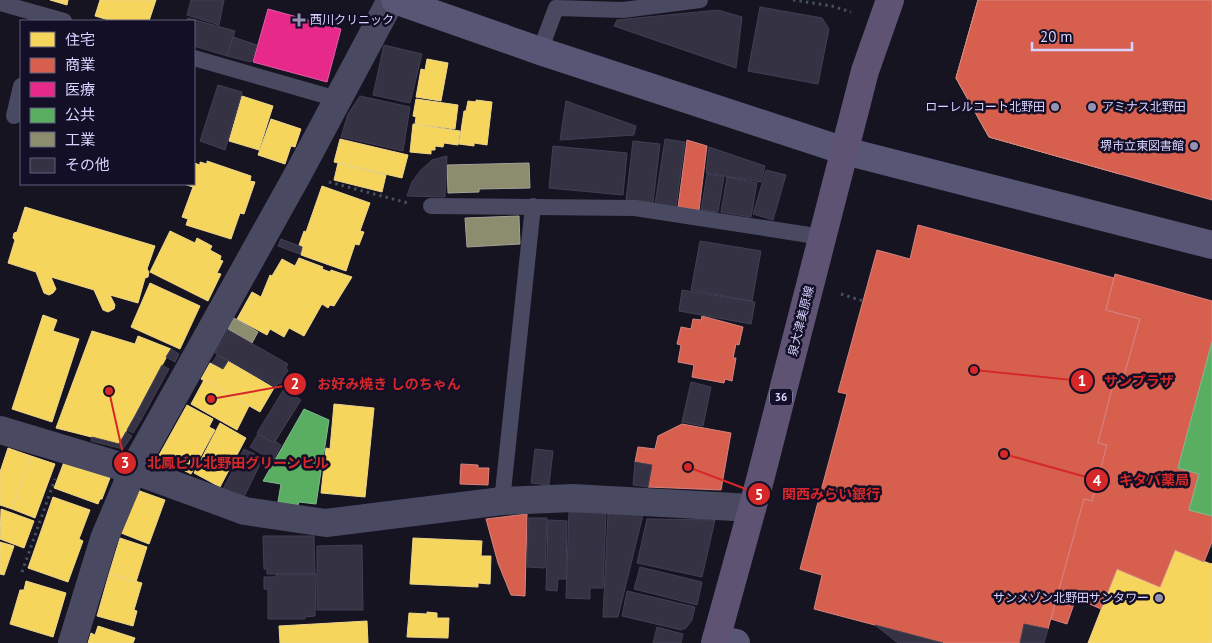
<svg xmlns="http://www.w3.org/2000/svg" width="1212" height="643" viewBox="0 0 1212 643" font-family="'PT Sans','Noto Sans JP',sans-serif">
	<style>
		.homes { fill: #f6d55c; stroke: #edd58d }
		.shops { fill: #d6604d; stroke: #d78382 }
		.health { fill: #e7298a; stroke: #e35cad }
		.public { fill: #5aae61; stroke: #80b990 }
		.industry { fill: #8c8c6e; stroke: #a3a29a }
		.building { fill: #343243; stroke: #433f54 }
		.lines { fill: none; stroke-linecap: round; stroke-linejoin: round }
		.path { stroke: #44505f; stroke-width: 3; stroke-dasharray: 2.5 4; stroke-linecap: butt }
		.lane { stroke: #4a4962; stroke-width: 16 }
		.street { stroke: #4a4962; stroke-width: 28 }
		.secondary { stroke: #575674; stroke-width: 28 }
		.primary { stroke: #5e5373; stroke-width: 28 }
		.poi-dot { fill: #9591b1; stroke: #130f26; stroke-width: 2 }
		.labels { text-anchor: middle; stroke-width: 5; stroke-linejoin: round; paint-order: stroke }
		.shield { fill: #130f26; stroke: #9e99be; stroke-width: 1 }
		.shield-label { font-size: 11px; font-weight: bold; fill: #d9d4ff }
		.poi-label { font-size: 12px; fill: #d9d4ff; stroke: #130f26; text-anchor: end }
		.street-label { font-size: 12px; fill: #d9d4ff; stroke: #130f26 }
		.leader { fill: none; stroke: #d62828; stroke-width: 2 }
		.callout-dot { fill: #d62828; stroke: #130f26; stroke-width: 2 }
		.mark-label { font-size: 15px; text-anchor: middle; font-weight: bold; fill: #fff }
		.callout-label { font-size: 14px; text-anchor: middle; font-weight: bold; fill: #d62828; stroke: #130f26; stroke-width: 5; stroke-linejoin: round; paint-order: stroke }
	</style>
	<rect width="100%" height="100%" fill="#161421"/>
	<g class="homes">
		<path d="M50,0h18l-1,5z"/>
		<path d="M100,0h56l-7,21h-37l-17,-5z"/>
		<path d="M978,0h189l-47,174 -131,-37 -33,-59z"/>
		<path d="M427,59l21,4 -7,38 -25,-4 5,-28 4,1z"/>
		<path d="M242,96l31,10 -14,44 -30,-9z"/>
		<path d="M416,99l42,6 -3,24 -40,-5 1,-7 -3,-1z"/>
		<path d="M476,100l16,2 -5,43 -13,-2v3l-15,-2 5,-33h2l2,-10 8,1z"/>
		<path d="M271,119l30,10 -6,18 -4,-1 -6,18 -27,-9z"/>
		<path d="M413,124l47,7 -2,14 -14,-2 -1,4 -8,-1v4h-4v4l-21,-2z"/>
		<path d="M340,139l68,16 -6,23 -68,-16z"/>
		<path d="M207,161l44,15 -1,5 5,1 -11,32 -4,-1 -9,26 -45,-14 2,-6 -6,-2 11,-30 -9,-3h10v-21l6,2v-3l7,2z"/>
		<path d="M338,163l48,12 -4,17 -48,-12z"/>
		<path d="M322,186l48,17 -10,28 4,1 -5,13 -4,-1 -9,27 -45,-16 2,-8 -4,-2 5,-14 2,1z"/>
		<path d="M25,207l130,39 -8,23 2,3 -1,5 -3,1 -7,25 -28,-8 5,10 -1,4 -6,3 -5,-2 -9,-20 -43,-13 5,12 -3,4 -4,2 -5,-2 -8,-21 -28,-9 7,-23 -2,-2 1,-5 3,-1z"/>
		<path d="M170,231l25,12 2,-5 15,8 -2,4 11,6 -1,4 3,1 -6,12 4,1 -13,27 -58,-29z"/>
		<path d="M299,258l24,9 -1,2 8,3 1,-2 21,7 -18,29 -4,-1 -2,3 -6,-4 -18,32 -15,-8 -5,9 -14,-8 -3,6 -30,-16 15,-27 9,5 9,-22 2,1 10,-17 13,7z"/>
		<path d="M150,283l50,23 -20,43 -49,-22z"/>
		<path d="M43,315l14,5 -4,11 26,8 -27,83 -40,-13z"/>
		<path d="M92,331l43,13 3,-8 33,13 -52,95 -63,-16z"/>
		<path d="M228,361l46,27 -14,24 -59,-33 9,-16 13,6z"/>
		<path d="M204,380l45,26 -12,24 -46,-26z"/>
		<path d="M334,404l40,4 -9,89 -44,-4 5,-45 4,1z"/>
		<path d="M187,405l26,14 -4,8 6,3 -24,44 -33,-17z"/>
		<path d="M220,423l26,15 -26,49 -26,-14z"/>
		<path d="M8,448l23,8 -19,53 -12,-4v-33z"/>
		<path d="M31,456l24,8 -20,54 -23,-9z"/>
		<path d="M64,462l46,16 -8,21h-2l-2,5 -44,-16z"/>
		<path d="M137,490l28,10 -16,44 -28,-11z"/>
		<path d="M53,497l37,13 -11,29 4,2 -15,41 -40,-14z"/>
		<path d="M1,509l33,12 -10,27 -24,-9z"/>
		<path d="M120,538l27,9 -11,35 -27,-8z"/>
		<path d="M413,538l69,3 -1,15h10l-1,28 -12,-1v4l-68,-3z"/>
		<path d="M0,542l14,4 -10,29 -4,-1z"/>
		<path d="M1175,550l36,14 1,-1v80h-124l29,-74 43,18z"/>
		<path d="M109,574l33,9 -8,27 3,1 -4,15 -36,-10z"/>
		<path d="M26,581l40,12 -13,44 -43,-13 10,-34h4z"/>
		<path d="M427,612l10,1v5h12l-1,20 -41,-1 2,-24 18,1z"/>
		<path d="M367,621l1,22h-88l-1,-17z"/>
		<path d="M98,626l37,12 -2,5h-45l3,-10 4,2z"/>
	</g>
	<g class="shops">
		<path d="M978,0h234v200l-223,-63 -33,-59z"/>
		<path d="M687,140l20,6 -8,64 -21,-3z"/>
		<path d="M918,225l196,53 -8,32 34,9 -18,64 -8,-2 -16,62 9,2 -15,56 -8,-2 -36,130 -24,-5 -4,19h-77l-129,-34 8,-34 -22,-6 47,-175 -9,-2 39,-142 33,9z"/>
		<path d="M1115,274l97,27v41l-34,126 21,6 -10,36 23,6v26l-8,20 -29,-12 -15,37 -43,-18 -16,40 -25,-11 -9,26 -16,-5 33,-120 8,2 15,-56 -9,-2 16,-62 8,2 18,-64 -34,-9z"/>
		<path d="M702,316l41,11 -4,18 -3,-1 -3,14h3l-4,23 -7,-2 -1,4 -32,-6 2,-12 -16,-3 3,-17 -4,-1 4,-17 10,2 2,-10 8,1z"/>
		<path d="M682,424l49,9 -10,57 -73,-3 4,-22 -17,-3 3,-15 17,2 3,-13z"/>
		<path d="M461,464l17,1v3h11l-1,17 -28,-1z"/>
		<path d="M527,514l-2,82 -14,-1 -13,-32 -12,-44z"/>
	</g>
	<path class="health" d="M268,9l73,20 -14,53 -74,-20z"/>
	<g class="public">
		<path d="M1212,342v174l-23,-6 10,-36 -21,-6z"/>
		<path d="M304,409l25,11 -13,84 -17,-2 -1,3 -20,-3 3,-18 -18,-3z"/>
	</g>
	<g class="industry">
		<path d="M529,163l1,25 -51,1v3l-31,1 -1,-28z"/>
		<path d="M519,216l1,28 -53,3 -2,-29z"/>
		<path d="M234,318l24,14 -6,11 -24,-14z"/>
	</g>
	<g class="building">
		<path d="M191,0h33l-5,25 -32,-10z"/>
		<path d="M760,7l62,11 7,11 -11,55 -70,-13z"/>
		<path d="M718,10l24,7 -6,51 -122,-42 3,-6z"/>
		<path d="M188,18l47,13 -8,25 -33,-10v-25h-7z"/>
		<path d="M233,37l24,8 -6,17 -24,-6z"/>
		<path d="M384,45l38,9 -12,49 -37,-8z"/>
		<path d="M218,85l24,7 -17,58 -25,-9z"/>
		<path d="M360,96l50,11 -7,44 -62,-14 7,-23z"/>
		<path d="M566,101l70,25 -2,9 -74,5z"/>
		<path d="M665,139l20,3 -9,65 -21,-3z"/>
		<path d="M633,141l27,3 -7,59 -27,-3z"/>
		<path d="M553,146l74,7 -4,42 -74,-7z"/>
		<path d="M709,147l56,19 -4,16 -55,-9z"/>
		<path d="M447,156l-2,41 -38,-1 5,-14 8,-11 12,-11z"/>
		<path d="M766,170l20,5 -13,45 -20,-6z"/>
		<path d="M707,174l17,3 -6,35 -17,-2z"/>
		<path d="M727,177l30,6 -6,34 -30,-5z"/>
		<path d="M281,239l21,8 -2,7 -22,-8z"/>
		<path d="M700,241l61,10 -9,50 -61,-11z"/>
		<path d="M682,290l73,12 -4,22 -72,-13z"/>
		<path d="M228,330l60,34 -2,4 2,2 -8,14 -2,-1 -2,4 -61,-34z"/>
		<path d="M171,349l8,5 -4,8 -9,-5z"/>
		<path d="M217,355l11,6 -5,8 -11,-6z"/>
		<path d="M162,365l7,4 -28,51 -6,-4z"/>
		<path d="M691,382l20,5 -8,39 -21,-4z"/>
		<path d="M284,389l17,11 -27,43 -17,-10z"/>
		<path d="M135,416l6,4 -8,13 -6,-3z"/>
		<path d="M126,432l6,4 -9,13 -32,-8 1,-4 27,7z"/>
		<path d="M258,434l16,9 1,-2 6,4 -8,16 -23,-14z"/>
		<path d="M244,449l19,9 -20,41 -20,-10z"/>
		<path d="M535,449l18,2 -4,34 -18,-2z"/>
		<path d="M635,462l17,3 -4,22 -15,-2z"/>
		<path d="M569,512l37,1 -3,75h-13v11l-24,-1z"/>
		<path d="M608,514l35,1 -25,102h-15z"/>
		<path d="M528,518h19l-2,50 -18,-1z"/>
		<path d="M647,519l68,1 -13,57 -65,-14z"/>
		<path d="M548,520l19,1 -1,58h-8l-1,12 -11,-1z"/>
		<path d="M263,536h51l1,38h-48v-5h-3z"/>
		<path d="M362,545l1,65h-46v-64z"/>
		<path d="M640,567l62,15 -5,23 -63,-16z"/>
		<path d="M276,574h40l-1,42 -10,1v2h-37v-30h-4v-12h12z"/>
		<path d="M627,591l68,16 -3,13 -6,8 -5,2 -59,-14z"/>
		<path d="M1024,624l24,5 -4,14h-24z"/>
		<path d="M875,625l68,18h-45z"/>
		<path d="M657,627l26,7 -2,9h-28z"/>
	</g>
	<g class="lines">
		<g class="path">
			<path d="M793,0l39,6 19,6"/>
			<path d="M329,182l79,21"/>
			<path d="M841,294l22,7"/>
			<path d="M1211,546l1,1"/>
			<path d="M22,572l33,-93"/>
		</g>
		<g class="lane">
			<path d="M0,3l64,18"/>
			<path d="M540,51l16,-43 67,2 77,-10"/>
			<path d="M194,58l143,41"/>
			<path d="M14,116l7,-30"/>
			<path d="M431,206l204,2 187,29"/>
			<path d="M502,501l31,-295"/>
		</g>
		<g class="street">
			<path d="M0,430l133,40 112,41 81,12 176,-22 71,-3 179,10"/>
			<path d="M72,643l32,-104 29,-69 165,-296 93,-174"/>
		</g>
		<g class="secondary">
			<path d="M395,0l145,51 305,100 367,94"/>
			<path d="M716,639l20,4"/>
		</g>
		<path class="primary" d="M715,643l45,-163 105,-409 25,-71"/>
	</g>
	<g class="poi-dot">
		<path d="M296.5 12.5h5v5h5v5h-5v5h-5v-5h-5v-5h5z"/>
		<circle cx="1055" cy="107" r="5"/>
		<circle cx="1092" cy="107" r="5"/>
		<circle cx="1194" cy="146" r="5"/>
		<circle cx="1159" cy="598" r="5"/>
	</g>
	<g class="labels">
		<rect class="shield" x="770" y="388.5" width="22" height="17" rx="4"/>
		<g class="shield-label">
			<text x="781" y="401">36</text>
		</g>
		<g class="poi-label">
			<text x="310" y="24" text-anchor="start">西川クリニック</text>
			<text x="1045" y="111">ローレルコート北野田</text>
			<text x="1102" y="111" text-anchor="start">アミナス北野田</text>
			<text x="1184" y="150">堺市立東図書館</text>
			<text x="1149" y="602">サンメゾン北野田サンタワー</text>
		</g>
		<g class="street-label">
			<text transform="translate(801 321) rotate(-76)" y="4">泉大津美原線</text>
		</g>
	</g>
	<path class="leader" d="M974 370L1082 381M211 399L295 384M109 391L125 463M1004 454L1097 480M688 467L759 494"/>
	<g class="callout-dot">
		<circle cx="974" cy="370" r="5"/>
		<circle cx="211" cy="399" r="5"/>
		<circle cx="109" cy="391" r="5"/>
		<circle cx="1004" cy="454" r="5"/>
		<circle cx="688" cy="467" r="5"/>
		<circle cx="1082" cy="381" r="12"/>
		<circle cx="295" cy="384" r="12"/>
		<circle cx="125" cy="463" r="12"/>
		<circle cx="1097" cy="480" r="12"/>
		<circle cx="759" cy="494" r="12"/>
	</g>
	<g class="mark-label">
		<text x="1082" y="386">1</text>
		<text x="295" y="389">2</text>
		<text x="125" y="468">3</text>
		<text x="1097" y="486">4</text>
		<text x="759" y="500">5</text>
	</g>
	<g class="callout-label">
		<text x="1139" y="386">サンプラザ</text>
		<text x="389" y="389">お好み焼き しのちゃん</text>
		<text x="238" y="468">北鳳ビル北野田グリーンヒル</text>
		<text x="1154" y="485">キタバ薬局</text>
		<text x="831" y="499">関西みらい銀行</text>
	</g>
	<rect x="20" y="20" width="175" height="165" fill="#130f26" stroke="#625e7d"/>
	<rect x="30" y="32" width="25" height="15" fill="#f6d55c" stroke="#625e7d"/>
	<text x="65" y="45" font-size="15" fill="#d9d4ff">住宅</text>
	<rect x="30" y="58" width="25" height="15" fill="#d6604d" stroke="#625e7d"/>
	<text x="65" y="70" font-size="15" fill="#d9d4ff">商業</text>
	<rect x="30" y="82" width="25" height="15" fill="#e7298a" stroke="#625e7d"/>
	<text x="65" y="95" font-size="15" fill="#d9d4ff">医療</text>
	<rect x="30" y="108" width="25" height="15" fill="#5aae61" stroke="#625e7d"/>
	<text x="65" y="120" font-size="15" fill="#d9d4ff">公共</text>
	<rect x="30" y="132" width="25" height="15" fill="#8c8c6e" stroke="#625e7d"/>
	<text x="65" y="145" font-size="15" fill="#d9d4ff">工業</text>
	<rect x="30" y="158" width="25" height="15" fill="#343243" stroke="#625e7d"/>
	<text x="65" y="170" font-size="15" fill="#d9d4ff">その他</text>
	<path d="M1032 42v8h100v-8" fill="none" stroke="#d9d4ff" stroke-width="2.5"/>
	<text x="1040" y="42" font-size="15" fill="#d9d4ff" stroke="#130f26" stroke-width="4" paint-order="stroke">20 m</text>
</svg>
